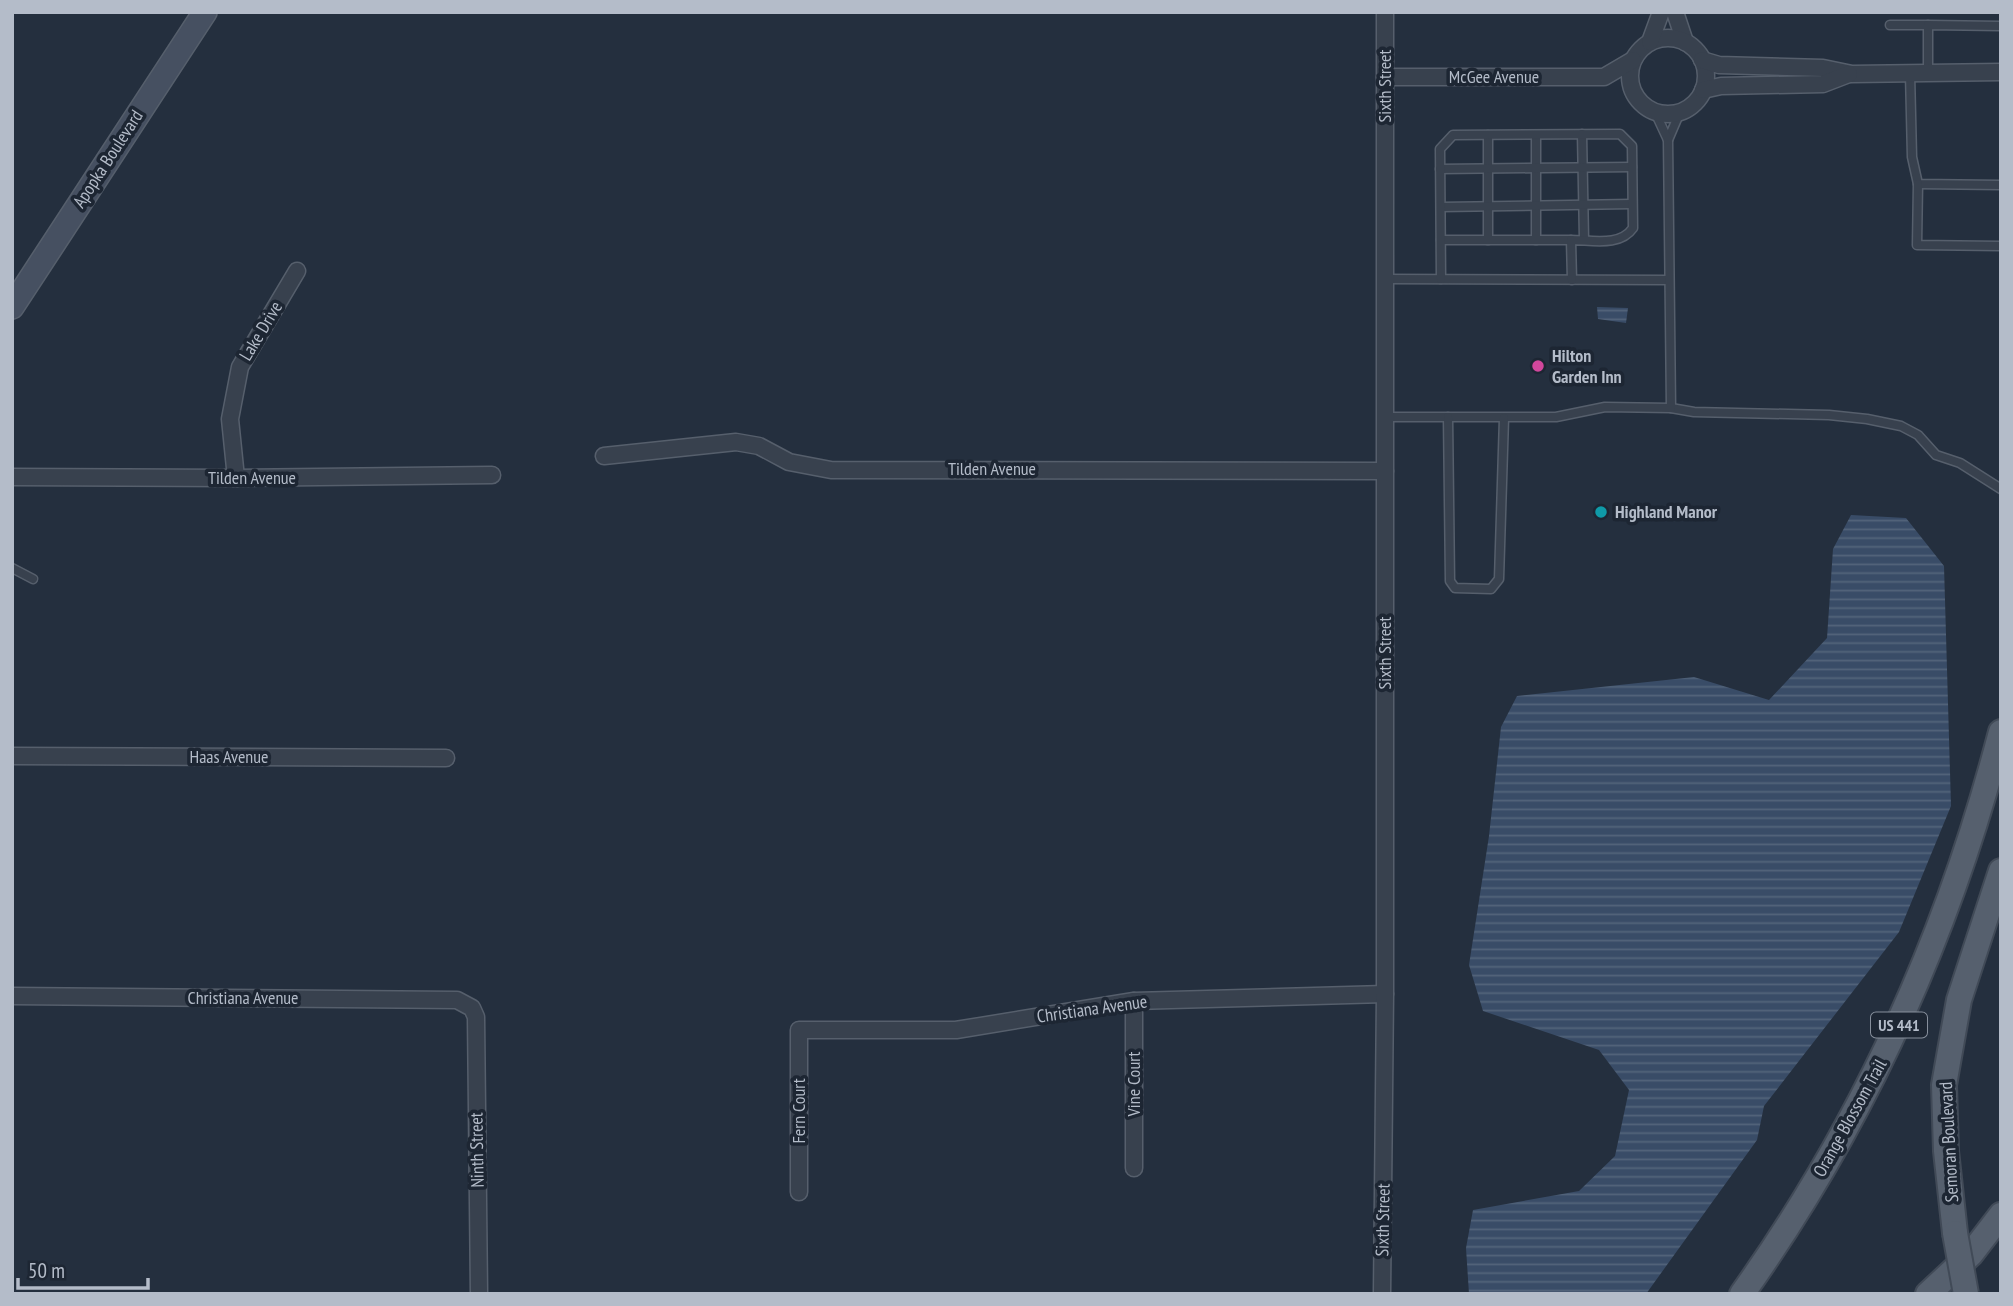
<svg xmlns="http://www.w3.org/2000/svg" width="2013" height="1306" viewBox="0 0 2013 1306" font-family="'PT Sans Narrow',sans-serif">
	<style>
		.water { fill: url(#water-rules) }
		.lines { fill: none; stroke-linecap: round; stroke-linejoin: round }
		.lane-casing { stroke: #565f6c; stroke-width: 11 }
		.street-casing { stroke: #565f6c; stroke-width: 19 }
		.secondary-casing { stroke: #565f6c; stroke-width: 26 }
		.primary-casing { stroke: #414a57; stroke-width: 28 }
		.lane { stroke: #38414e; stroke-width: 8 }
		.street { stroke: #38414e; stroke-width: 16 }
		.secondary { stroke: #465061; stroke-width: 23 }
		.primary { stroke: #56606e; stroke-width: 24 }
		.primary-bridge-casing { stroke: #414a57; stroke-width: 28; stroke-linecap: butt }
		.primary-bridge { stroke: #56606e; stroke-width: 24 }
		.hotel-dot { fill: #d1479c; stroke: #1d2633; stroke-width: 2.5 }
		.culture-dot { fill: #0f9aa8; stroke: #1d2633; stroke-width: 2.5 }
		.labels { text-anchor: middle; stroke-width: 7; stroke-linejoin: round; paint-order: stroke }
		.shield { fill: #1d2633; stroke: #878f9c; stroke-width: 2 }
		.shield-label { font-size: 16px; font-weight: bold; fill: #b4bcc9 }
		.street-label { font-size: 18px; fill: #b4bcc9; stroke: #1d2633 }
		.poi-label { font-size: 18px; font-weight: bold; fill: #b4bcc9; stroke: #1d2633; text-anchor: start }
	</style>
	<defs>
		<pattern id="water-rules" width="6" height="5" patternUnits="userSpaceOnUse" patternTransform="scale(1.75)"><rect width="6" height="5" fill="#394c67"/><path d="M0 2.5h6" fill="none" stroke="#53647b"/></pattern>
	</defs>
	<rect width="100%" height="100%" fill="#242f3e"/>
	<g class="water">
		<path d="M1597,307l31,1 -2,15 -28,-4z"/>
		<path d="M1851,515l55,3 38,48 7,240 -52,126 -135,174 -7,34 -111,154h-177l-3,-46 7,-38 106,-19 36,-35 14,-66 -30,-40 -116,-39 -14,-46 20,-129 12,-109 16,-31 177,-19 75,23 58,-62 6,-89z"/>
	</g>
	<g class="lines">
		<defs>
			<g id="lane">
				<path d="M1890,25h38"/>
				<path d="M1910,73l2,84 6,27 83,1"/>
				<path d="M1928,73v-48l73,1"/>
				<path d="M1582,134l2,106"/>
				<path d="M1488,135v105"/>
				<path d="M1536,135v105"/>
				<path d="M1668,140l12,-28"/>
				<path d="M1440,169l192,-2"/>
				<path d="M1918,184l-1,61 84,1"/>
				<path d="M1441,207l191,-3"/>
				<path d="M1441,240h130"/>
				<path d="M1385,279l284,1"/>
				<path d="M1441,279l-1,-130 13,-14 167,-1 12,12 1,82c-13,19 -41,12 -62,12l1,40"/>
				<path d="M1671,408l23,4 135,3 38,4 34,7 17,9 18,20 24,8 41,26"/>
				<path d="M1385,417h171l49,-10 66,1 -3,-268 -13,-28"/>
				<path d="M1448,417l2,164 5,7 36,1 8,-10 5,-161"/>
				<path d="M12,568l21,11"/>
			</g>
			<g id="street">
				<path d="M1675,12l10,30"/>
				<circle cx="1668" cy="76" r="38"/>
				<path d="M1650,42l11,-30"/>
				<path d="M1702,60l17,5 104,3 29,6 149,-2"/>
				<path d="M1385,77h219l29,-17"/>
				<path d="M1703,90l18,-4 102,-2 26,-10"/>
				<path d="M604,456l132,-14 23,4 30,16 42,8 554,1"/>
				<path d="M12,477l224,1 256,-3"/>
				<path d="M236,478l-6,-59 10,-52 57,-96"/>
				<path d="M12,756l434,2"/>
				<path d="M12,996l445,4 15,8 4,9 3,277"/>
				<path d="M1134,1168v-167"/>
				<path d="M799,1192v-162h157l178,-29 251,-7"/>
				<path d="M1382,1294l3,-300v-982"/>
			</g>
			<path id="secondary" d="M12,307l193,-295"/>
			<g id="primary">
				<path d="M1955,1233l-9,-82 -2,-66 15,-85 42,-129"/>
				<path d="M1742,1294c121,-170 207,-361 259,-562"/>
				<path d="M1928,1294l43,-40 30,-39"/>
			</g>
		</defs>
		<use href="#lane" class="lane-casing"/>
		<use href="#street" class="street-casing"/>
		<use href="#secondary" class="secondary-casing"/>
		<use href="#primary" class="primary-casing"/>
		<use href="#lane" class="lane"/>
		<use href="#street" class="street"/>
		<use href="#secondary" class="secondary"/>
		<use href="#primary" class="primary"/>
		<defs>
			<path id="primary-bridge" d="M1955,1233l11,61"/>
		</defs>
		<use href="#primary-bridge" class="primary-bridge-casing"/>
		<use href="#primary-bridge" class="primary-bridge"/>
	</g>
	<circle class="hotel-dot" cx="1538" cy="366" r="7"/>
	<circle class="culture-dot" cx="1601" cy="512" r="7"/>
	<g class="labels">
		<rect class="shield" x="1871" y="1012.5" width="56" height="25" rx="5"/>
		<g class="shield-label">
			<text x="1899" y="1031">US 441</text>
		</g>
		<g class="street-label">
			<text x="1494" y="83">McGee Avenue</text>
			<text transform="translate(1385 86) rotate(-90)" y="6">Sixth Street</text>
			<text transform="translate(108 159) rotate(-57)" y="6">Apopka Boulevard</text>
			<text transform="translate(261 331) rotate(-59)" y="6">Lake Drive</text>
			<text x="992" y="475">Tilden Avenue</text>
			<text x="252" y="484">Tilden Avenue</text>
			<text transform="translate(1385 653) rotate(-90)" y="6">Sixth Street</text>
			<text x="229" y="763">Haas Avenue</text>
			<text x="243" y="1004">Christiana Avenue</text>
			<text transform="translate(1092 1009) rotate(-8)" y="6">Christiana Avenue</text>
			<text transform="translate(1134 1084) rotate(-90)" y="6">Vine Court</text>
			<text transform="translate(799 1111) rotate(-90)" y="6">Fern Court</text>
			<text transform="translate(1850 1118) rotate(-61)" y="6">Orange Blossom Trail</text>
			<text transform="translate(1949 1142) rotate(-93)" y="6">Semoran Boulevard</text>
			<text transform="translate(477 1150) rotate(-91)" y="6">Ninth Street</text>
			<text transform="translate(1383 1220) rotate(-89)" y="6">Sixth Street</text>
		</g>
		<g class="poi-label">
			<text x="1552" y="362">Hilton<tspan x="1552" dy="21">Garden Inn</tspan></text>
			<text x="1615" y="518">Highland Manor</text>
		</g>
	</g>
	<rect width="2013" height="1306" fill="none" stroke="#b4bcc9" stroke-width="28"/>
	<path d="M18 1278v10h130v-10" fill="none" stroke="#b4bcc9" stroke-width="3.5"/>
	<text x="28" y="1278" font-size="21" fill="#b4bcc9" stroke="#1d2633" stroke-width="5" paint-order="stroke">50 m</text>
</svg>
